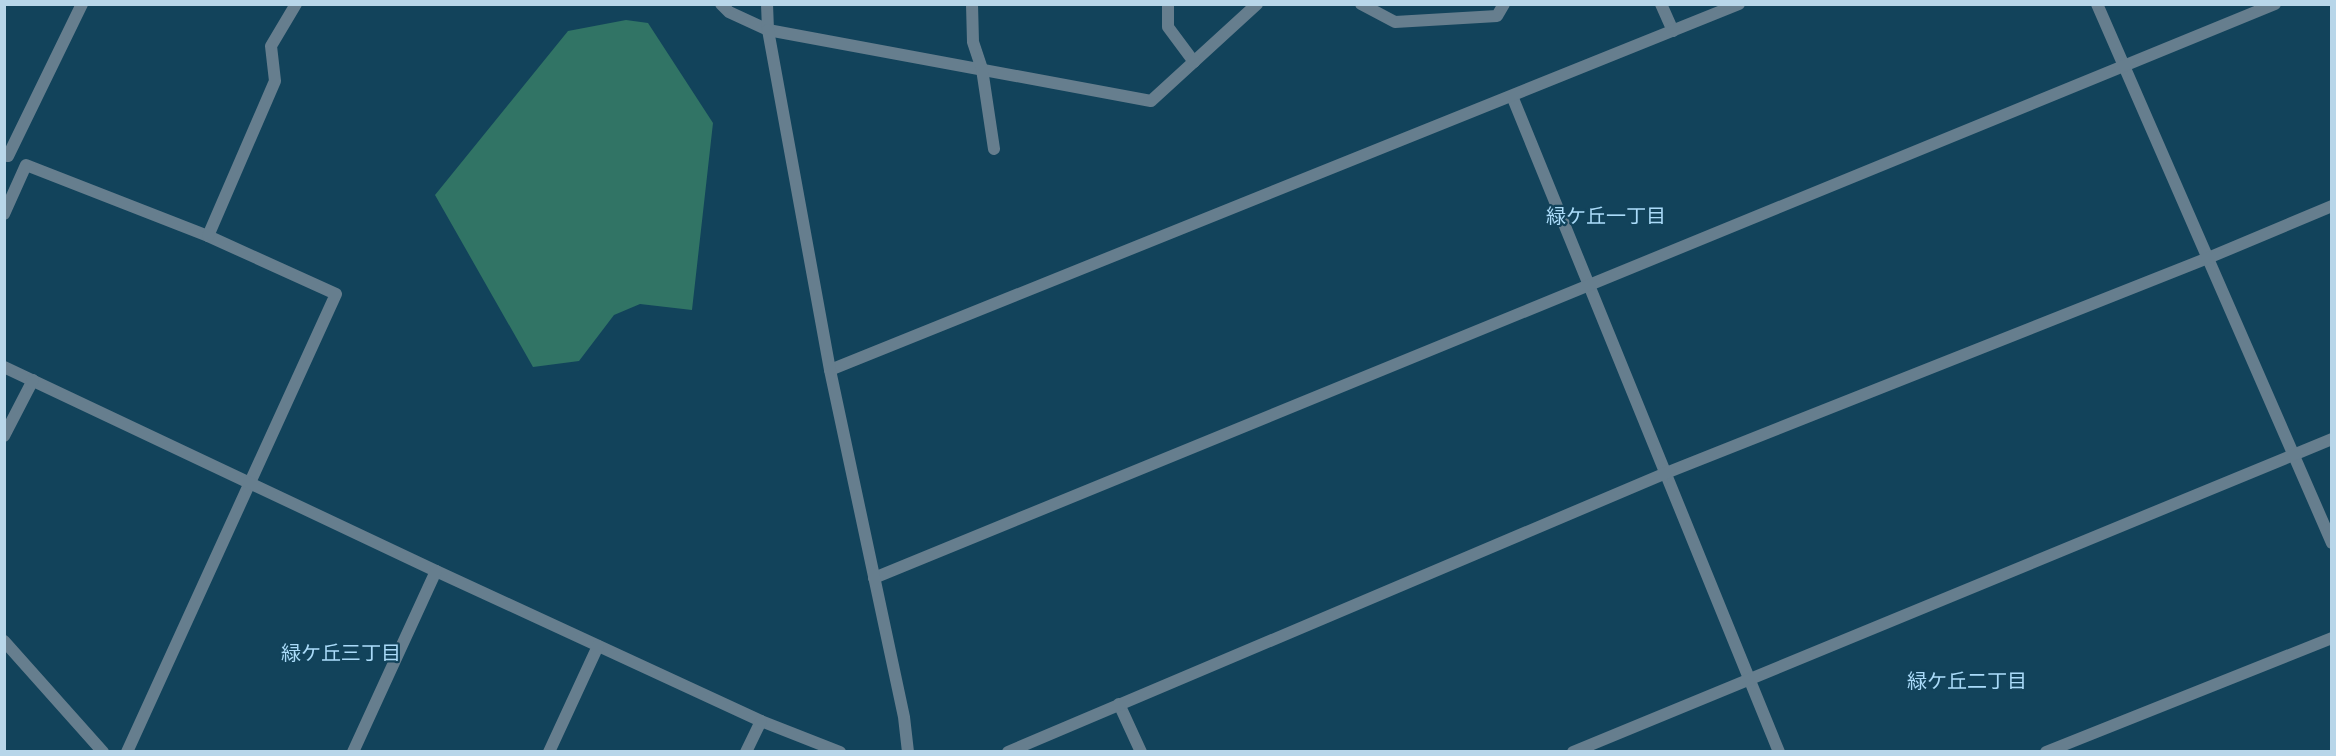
<svg xmlns="http://www.w3.org/2000/svg" width="2336" height="756" viewBox="0 0 2336 756" font-family="Arial,'Noto Sans JP',sans-serif">
	<style>
		.water { fill: #317465 }
		.lines { fill: none; stroke-linecap: round; stroke-linejoin: round }
		.minor { stroke: #667e8e; stroke-width: 12 }
		.tertiary { stroke: #667e8e; stroke-width: 12 }
		.labels { text-anchor: middle; stroke-width: 4.5; stroke-linejoin: round; paint-order: stroke }
		.neighbourhood-label { font-size: 20px; fill: #aadbf9; stroke: #12435b }
	</style>
	<rect width="100%" height="100%" fill="#12435b"/>
	<path class="water" d="M626,20l22,3 65,100 -21,187 -52,-6 -26,11 -35,46 -46,6 -98,-172 133,-164z"/>
	<g class="lines">
		<g class="minor">
			<path d="M721,4l8,8 39,18 383,71 106,-97"/>
			<path d="M767,4l1,26"/>
			<path d="M972,4l1,38 9,27 12,80"/>
			<path d="M1168,4v23l26,35"/>
			<path d="M1361,4l34,18 102,-6 7,-12"/>
			<path d="M1661,4l12,27"/>
			<path d="M2097,4l235,539"/>
			<path d="M1512,96l267,656"/>
			<path d="M8,156l74,-152"/>
			<path d="M4,214l22,-49 182,71 128,58 -209,458"/>
			<path d="M208,236l67,-155 -4,-35 25,-42"/>
			<path d="M4,367l432,204 325,150 79,31"/>
			<path d="M830,370l909,-366"/>
			<path d="M4,436l29,-56"/>
			<path d="M874,578l1401,-574"/>
			<path d="M4,641l99,111"/>
			<path d="M1119,704l22,48"/>
			<path d="M353,752l83,-181"/>
			<path d="M549,752l49,-106"/>
			<path d="M746,752l15,-31"/>
			<path d="M1573,752l759,-313"/>
			<path d="M2046,752l286,-114"/>
		</g>
		<g class="tertiary">
			<path d="M768,30l62,340 74,347 4,35"/>
			<path d="M1008,752l658,-279 542,-215 124,-52"/>
		</g>
	</g>
	<g class="labels">
		<g class="neighbourhood-label">
			<text x="1606" y="223">緑ケ丘一丁目</text>
			<text x="341" y="660">緑ケ丘三丁目</text>
			<text x="1967" y="688">緑ケ丘二丁目</text>
		</g>
	</g>
	<rect width="2336" height="756" fill="none" stroke="#b8d6e9" stroke-width="12"/>
</svg>
